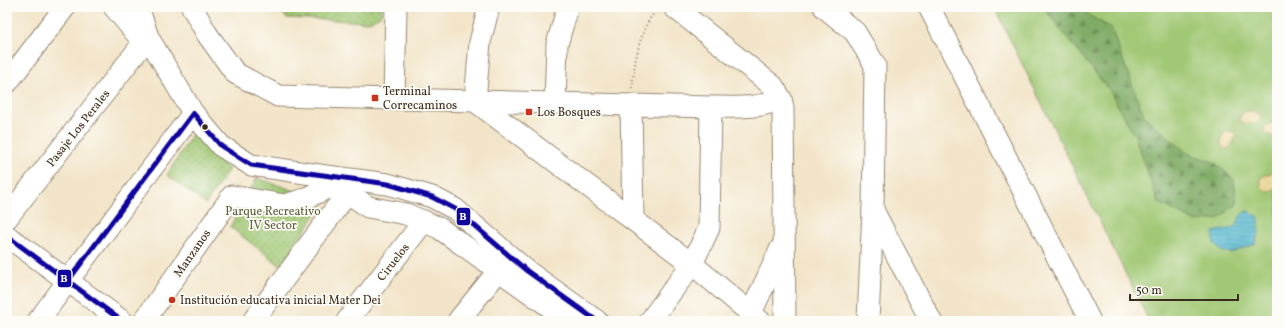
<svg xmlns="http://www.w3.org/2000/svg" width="1284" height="328" viewBox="0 0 1284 328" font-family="Vollkorn,serif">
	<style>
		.grass { fill: #a1c874; stroke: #6e7949 }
		.forest { fill: url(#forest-firs); stroke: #5e6b42 }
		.sand { fill: url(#sand-dots); stroke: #94825e }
		.park { fill: url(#park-dots); stroke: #6e7949 }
		.water { fill: url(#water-rules); stroke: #467177 }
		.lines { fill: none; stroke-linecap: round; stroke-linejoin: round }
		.minor-casing { stroke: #968773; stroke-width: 23 }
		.path { stroke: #968773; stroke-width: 2.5; stroke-dasharray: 1 3; stroke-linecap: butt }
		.minor { stroke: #fff; stroke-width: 21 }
		.bus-1-casing { stroke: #fdfcf7; stroke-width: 8 }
		.bus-1 { stroke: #10069f; stroke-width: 5 }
		.poi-dot { fill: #c8321e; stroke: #fdfcf7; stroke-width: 1.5 }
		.bus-dot { fill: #3b2a1e; stroke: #fdfcf7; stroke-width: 1.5 }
		.labels { text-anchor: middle; stroke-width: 3.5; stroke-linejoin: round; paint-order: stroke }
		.poi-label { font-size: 12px; fill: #3b2a1e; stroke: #fdfcf7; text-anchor: start }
		.street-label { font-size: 12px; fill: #3b2a1e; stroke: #fdfcf7 }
		.park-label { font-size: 12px; fill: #5a5938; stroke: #fdfcf7 }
		.line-badge { stroke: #fdfcf7; stroke-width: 1.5 }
		.badge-label { font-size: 11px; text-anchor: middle; font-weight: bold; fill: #fff }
	</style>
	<defs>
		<pattern id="forest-firs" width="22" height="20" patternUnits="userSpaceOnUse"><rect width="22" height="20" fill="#80ac66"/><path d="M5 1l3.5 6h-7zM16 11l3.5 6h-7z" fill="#6a8c53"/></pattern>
		<pattern id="sand-dots" width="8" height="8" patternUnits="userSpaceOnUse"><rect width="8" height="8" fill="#eeda9e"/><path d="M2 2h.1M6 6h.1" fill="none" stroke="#cdbb88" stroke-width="1.8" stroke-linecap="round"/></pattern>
		<pattern id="park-dots" width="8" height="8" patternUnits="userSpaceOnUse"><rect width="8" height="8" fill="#a1c874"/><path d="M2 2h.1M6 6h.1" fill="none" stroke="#84a35f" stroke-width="1.8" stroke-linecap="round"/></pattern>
		<pattern id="water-rules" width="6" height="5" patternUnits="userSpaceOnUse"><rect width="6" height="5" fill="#52b8d0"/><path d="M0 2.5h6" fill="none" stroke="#4596a8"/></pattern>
	</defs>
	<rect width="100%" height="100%" fill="#fdfcf7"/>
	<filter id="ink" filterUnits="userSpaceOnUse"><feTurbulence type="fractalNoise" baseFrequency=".025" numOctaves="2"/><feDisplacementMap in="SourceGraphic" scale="8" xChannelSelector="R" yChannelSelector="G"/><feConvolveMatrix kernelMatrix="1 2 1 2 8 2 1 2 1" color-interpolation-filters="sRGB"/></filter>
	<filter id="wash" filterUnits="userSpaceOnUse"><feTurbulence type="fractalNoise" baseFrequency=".012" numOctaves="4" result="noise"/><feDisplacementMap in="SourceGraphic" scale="16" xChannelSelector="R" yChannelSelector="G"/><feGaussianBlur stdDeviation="0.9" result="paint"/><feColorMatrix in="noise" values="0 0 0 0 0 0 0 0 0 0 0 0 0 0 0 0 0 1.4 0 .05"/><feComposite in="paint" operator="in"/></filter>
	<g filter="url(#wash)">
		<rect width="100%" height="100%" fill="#f2e4c8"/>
		<path class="grass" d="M994,7h283v314h-128z"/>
		<path class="forest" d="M1043,7h39l8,9 21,12 33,88 43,37 27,9 20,18 3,24 -19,15 -22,3 -38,-20 -23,-66 -26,-46z"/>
		<g class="sand">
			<path d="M1251,111l9,3 1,3c-2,9 -14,8 -21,4v-5l3,-4z"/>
			<path d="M1271,123l6,3v12l-11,-4 -2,-4 2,-4z"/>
			<path d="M1229,131l6,1 2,5c-4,4 -5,8 -9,12h-3c-6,-5 -5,-10 -1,-16z"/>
			<path d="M1277,166v21l-6,5c-9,-1 -12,-6 -10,-15l10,-4z"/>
		</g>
		<g class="park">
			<path d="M279,7h104l-3,9 -11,6 -83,-4z"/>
			<path d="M193,133l36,36 -23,35 -39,-29z"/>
			<path d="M257,178l68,23 -44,65 -51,-39z"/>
		</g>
		<path class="water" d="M1249,211l10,6v14l-4,13 -24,9 -10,-2 -7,-8 -1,-11c10,-3 14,-1 24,-7 2,-8 3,-12 12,-14z"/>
	</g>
	<g filter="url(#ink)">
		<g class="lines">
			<defs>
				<g id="minor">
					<path d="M114,7l30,36"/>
					<path d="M138,7l10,30 45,76 28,33 30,19 75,11 62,8 44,13 23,12 72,62 70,50"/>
					<path d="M192,7l15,27 28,39 43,23 433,11c24,0 47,2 70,-8"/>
					<path d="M489,7l-9,35 -5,59 217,163 68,57"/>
					<path d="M674,7l99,79 8,13 2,9 2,213"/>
					<path d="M824,7l31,25 20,33 -2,144 -5,112"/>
					<path d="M929,7l161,314"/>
					<path d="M7,83l58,-76"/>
					<path d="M394,99l2,-92"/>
					<path d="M555,103l2,-59 11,-37"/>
					<path d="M631,105l2,115"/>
					<path d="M328,178l40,29 38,7 33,14 131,93"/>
					<path d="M873,210l58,111"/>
					<path d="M7,218l141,-181"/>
					<path d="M7,236l115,85"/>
					<path d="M751,313l30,-65"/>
					<path d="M38,321l155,-208"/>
					<path d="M144,321l88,-125 52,9 18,-5 34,-16"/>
					<path d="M253,321l95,-129"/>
					<path d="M347,321l77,-100"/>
					<path d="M458,321l41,-51"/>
					<path d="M650,321l42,-57 17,-36 2,-121"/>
				</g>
			</defs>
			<use href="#minor" class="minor-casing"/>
			<path class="path" d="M632,88c2,-23 8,-63 26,-79"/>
			<use href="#minor" class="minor"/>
			<defs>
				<g id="bus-1">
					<path d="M7,236l115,85"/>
					<path d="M68,281l125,-168 28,33 30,19 137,19 44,13 23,12 72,62 70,50"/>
				</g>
			</defs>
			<use href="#bus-1" class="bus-1-casing"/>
			<use href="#bus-1" class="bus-1"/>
		</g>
	</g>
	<g class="poi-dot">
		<rect x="371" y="94" width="8" height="8" rx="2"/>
		<rect x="525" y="108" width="8" height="8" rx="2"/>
		<circle cx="172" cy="300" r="4"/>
	</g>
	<circle class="bus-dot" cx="205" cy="127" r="3.5"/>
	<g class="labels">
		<g class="poi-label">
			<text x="383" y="95">Terminal<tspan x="383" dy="14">Correcaminos</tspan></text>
			<text x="537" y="116">Los Bosques</text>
			<text x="180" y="304">Institución educativa inicial Mater Dei</text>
		</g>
		<g class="street-label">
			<text transform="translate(78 128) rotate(-52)" y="4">Pasaje Los Perales</text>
			<text transform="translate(192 253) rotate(-55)" y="4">Manzanos</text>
			<text transform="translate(393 262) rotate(-52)" y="4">Ciruelos</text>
		</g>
		<g class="park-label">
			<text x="273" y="215">Parque Recreativo<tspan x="273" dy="14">IV Sector</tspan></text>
		</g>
	</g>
	<g class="line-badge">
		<rect x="456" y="207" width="15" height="19" rx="4" fill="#10069f"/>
		<rect x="57" y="269" width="15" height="19" rx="4" fill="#10069f"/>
	</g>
	<g class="badge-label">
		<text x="463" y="220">B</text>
		<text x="64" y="282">B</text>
	</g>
	<rect width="1284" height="328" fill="none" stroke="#fdfcf7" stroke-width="24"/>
	<path d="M1130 294v6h108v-6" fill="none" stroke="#3b2a1e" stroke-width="2"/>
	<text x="1136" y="294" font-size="12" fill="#3b2a1e" stroke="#fdfcf7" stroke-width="3" paint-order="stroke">50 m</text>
</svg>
